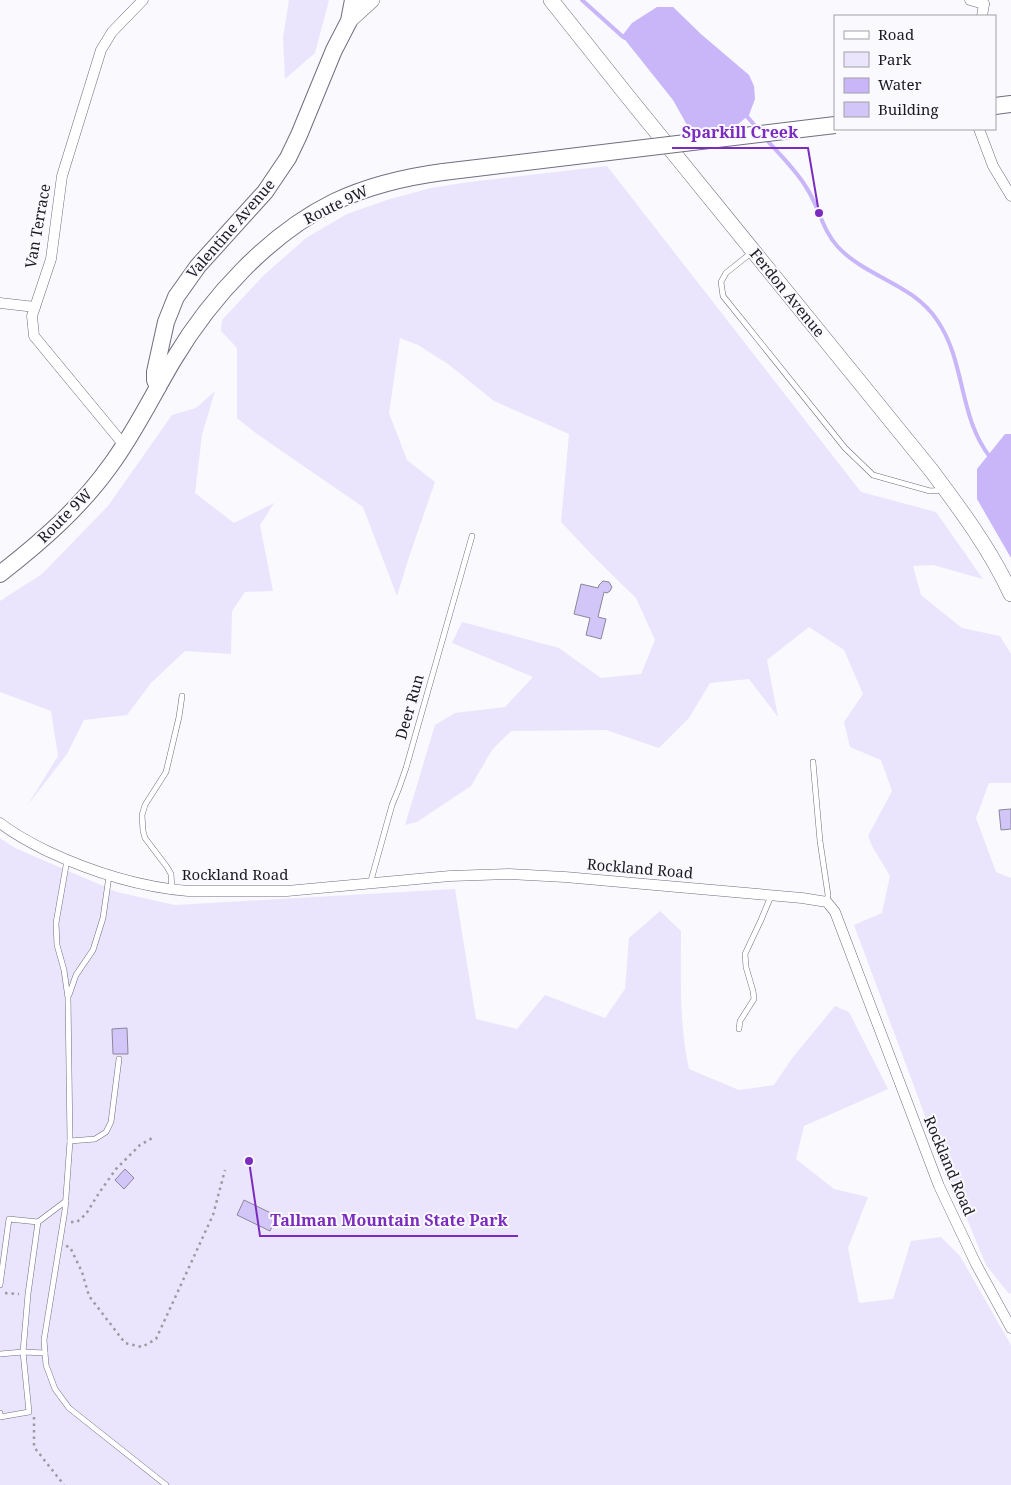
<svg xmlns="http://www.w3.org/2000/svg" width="1011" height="1485" viewBox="0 0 1011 1485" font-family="'Noto Serif',serif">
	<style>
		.green { fill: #eae5fd }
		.water { fill: #c8b6f9 }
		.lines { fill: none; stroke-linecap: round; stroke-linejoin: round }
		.stream { stroke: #c8b6f9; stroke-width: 4 }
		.building { fill: #d2c6f9; stroke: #8b879a }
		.lane-casing { stroke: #716d7f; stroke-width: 6 }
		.street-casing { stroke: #716d7f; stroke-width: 11 }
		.secondary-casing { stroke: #716d7f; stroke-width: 16 }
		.primary-casing { stroke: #716d7f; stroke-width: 18 }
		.path { stroke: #9c9ba0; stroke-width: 2.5; stroke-dasharray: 2.5 4; stroke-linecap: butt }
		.lane { stroke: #fff; stroke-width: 5 }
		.street { stroke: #fff; stroke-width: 10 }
		.secondary { stroke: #fff; stroke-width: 15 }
		.primary { stroke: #fff; stroke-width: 16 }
		.primary-bridge-casing { stroke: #716d7f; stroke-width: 18; stroke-linecap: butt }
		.primary-bridge { stroke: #fff; stroke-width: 16 }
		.labels { text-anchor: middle; stroke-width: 4; stroke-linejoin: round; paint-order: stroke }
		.street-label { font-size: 15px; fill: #1b1a21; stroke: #faf9fe }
		.leader { fill: none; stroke: #7b2cbf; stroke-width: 2 }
		.callout-dot { fill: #7b2cbf; stroke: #faf9fe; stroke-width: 2 }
		.callout-label { font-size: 16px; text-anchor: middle; font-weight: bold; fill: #7b2cbf; stroke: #faf9fe; stroke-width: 4; stroke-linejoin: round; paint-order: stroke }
	</style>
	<rect width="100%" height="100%" fill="#faf9fe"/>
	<g class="green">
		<path d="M289,0h40l-14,53 -30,26 -2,-42z"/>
		<path d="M607,166l254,326 75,20 47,67 -50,-14 -20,1 8,29 41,33 38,8 11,18v129h-22l-13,35 20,54 15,6v415l-2,1 -23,-29 -55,-133 -77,-207 28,-12 8,-37 -18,-30 -4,-10 24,-45 -11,-31 -31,-13 -6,-25 19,-28 -19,-44 -35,-23 -42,33 11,57 -29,-38 -39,4 -21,35 -30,30 -53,-18 -95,1 -19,19 -21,36 -54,36 -12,3 30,-100 20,-12 50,-6 28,-30 -81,-34 10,-21 97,26 42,30 40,-4 14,-34 -19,-42 -41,-40 -34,-36 8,-88 -75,-33 -46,-37 -30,-19 -18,-7 -11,75 18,47 28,22 -26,75 -12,39 -34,-89 -106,-73 -20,-16v-70l-16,-17 1,-11 42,-45 42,-37 41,-24 43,-15 41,-11 38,-6z"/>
		<path d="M215,391l-13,44 -7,58 39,30 40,-20 -14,22 13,66 -28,1 -13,19 -1,43 -46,-3 -34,32 -24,32 -43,5 -17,34 -40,52 31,-50 -7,-45 -51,-19v-91l42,-27 66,-68 64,-91 24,-7z"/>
		<path d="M0,838l15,10 102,44 58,13 280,-16 21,130 41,10 28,-34 60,23 20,-29 4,-51 31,-27 21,20c0,47 -2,92 8,138l50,21 35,-5 19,-28 42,-51 14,6 39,77 -84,37 -8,33 38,30 34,8 -20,51 11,55 34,-4 18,-58 30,-4 19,19 51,89v140h-1011z"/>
	</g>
	<g class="water">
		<path d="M657,7h16l29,28 47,40 5,11 1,13 -6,16 -12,10 -16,8 -20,1 -14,-9 -14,-25 -51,-64 10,-13z"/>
		<path d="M1005,434h6v124l-34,-59v-30z"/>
	</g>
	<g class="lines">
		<g class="stream">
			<path d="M582,0l40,36 3,2"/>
			<path d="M744,113l13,15"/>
			<path d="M765,138c14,16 30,31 41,49 13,19 16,43 32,60 29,31 74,36 99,73 29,42 21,96 53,137"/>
		</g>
	</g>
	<g class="building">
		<path d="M603,581l6,1 3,5 -2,4 -3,2 -3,-1 -6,25 8,2 -5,20 -15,-4 4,-17 -16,-4 7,-30 17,4 1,-3z"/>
		<path d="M1011,809v20l-10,1 -2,-20z"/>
		<path d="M127,1028l1,26h-15l-1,-25z"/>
		<path d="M125,1169l9,9 -10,11 -9,-9z"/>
		<path d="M244,1200l33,16 -7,15 -33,-16z"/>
	</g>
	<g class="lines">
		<defs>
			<g id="lane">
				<path d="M751,253l-25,20 -5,9 2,14 122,152 28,27 57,16 14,-1"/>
				<path d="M813,762l7,79 8,54 -1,7"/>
				<path d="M67,860l-11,63 1,22 7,25 4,28 2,143 -5,69 -21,130 2,25 9,24 14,19 97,77"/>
				<path d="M370,884l22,-79 7,-17 7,-20 66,-232"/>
				<path d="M172,890l-1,-16 -4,-7 -22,-29 -2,-7 -1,-16 3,-10 21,-33 13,-55 3,-21"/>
				<path d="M69,995l7,-20 17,-25 10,-32 6,-42"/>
				<path d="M739,1029l1,-8 14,-22 -1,-8 -7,-24 -1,-13 16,-34 10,-24"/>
				<path d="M70,1141l25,-2 11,-7 5,-10 8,-63"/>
				<path d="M38,1222l28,-21"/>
				<path d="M0,1285l9,-66 29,3 -10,72 -5,58 6,60 -29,5v-4"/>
				<path d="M0,1354l23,-2 22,1"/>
			</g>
			<g id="street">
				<path d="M970,0l14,4"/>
				<path d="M982,16l2,-12"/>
				<path d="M979,129l14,37 18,30"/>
				<path d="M0,303l35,4"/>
				<path d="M124,445l-90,-109 -2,-20 19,-57 11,-83 39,-126 11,-18 31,-32"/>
				<path d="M0,823c14,11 31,20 47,28 45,21 92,36 141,40h99l163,-15 59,-2 56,3 237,21 25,4 8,10 104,274 37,78 35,64"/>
			</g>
			<g id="secondary">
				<path d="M551,0l78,98 302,372c30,40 59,79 80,124"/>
				<path d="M349,21l23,-21"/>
			</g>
			<g id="primary">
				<path d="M995,106l16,-2"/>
				<path d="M158,387l-3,-7v-8l11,-50 10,-25 22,-31 67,-74 23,-34 11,-23 35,-85 15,-29 4,-21"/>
				<path d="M0,574c41,-32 80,-66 110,-108 25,-34 43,-72 64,-107 37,-62 95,-125 160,-157 34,-16 71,-25 109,-30"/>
			</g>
		</defs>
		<use href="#lane" class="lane-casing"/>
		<use href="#street" class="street-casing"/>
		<use href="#secondary" class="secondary-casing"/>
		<use href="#primary" class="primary-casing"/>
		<g class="path">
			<path d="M71,1222h6l9,-8 13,-21 17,-24 24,-24 14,-8"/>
			<path d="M66,1246l4,1 12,25 7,24 36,47 17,4 14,-8 57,-124 12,-45"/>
			<path d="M5,1293l14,1"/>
			<path d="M34,1417v30l30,38"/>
		</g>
		<use href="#lane" class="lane"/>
		<use href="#street" class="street"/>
		<use href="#secondary" class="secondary"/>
		<use href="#primary" class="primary"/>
		<defs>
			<path id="primary-bridge" d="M443,172l392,-47"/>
		</defs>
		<use href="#primary-bridge" class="primary-bridge-casing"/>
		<use href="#primary-bridge" class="primary-bridge"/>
	</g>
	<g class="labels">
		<g class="street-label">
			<text transform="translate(336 205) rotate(-26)" y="5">Route 9W</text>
			<text transform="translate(38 226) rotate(-80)" y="5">Van Terrace</text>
			<text transform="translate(231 229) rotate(-49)" y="5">Valentine Avenue</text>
			<text transform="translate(787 293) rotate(51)" y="5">Ferdon Avenue</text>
			<text transform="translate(65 516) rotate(-45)" y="5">Route 9W</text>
			<text transform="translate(410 707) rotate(-74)" y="5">Deer Run</text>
			<text transform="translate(640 869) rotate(5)" y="5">Rockland Road</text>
			<text x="235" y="880">Rockland Road</text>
			<text transform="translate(949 1166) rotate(67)" y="5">Rockland Road</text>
		</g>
	</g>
	<path class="leader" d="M819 213L808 148H672M249 1161L260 1236H518"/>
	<g class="callout-dot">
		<circle cx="819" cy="213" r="5"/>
		<circle cx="249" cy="1161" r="5"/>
	</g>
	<g class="callout-label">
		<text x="740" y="138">Sparkill Creek</text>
		<text x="389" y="1226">Tallman Mountain State Park</text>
	</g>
	<rect x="834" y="15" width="162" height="115" fill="#faf9fe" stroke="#a1a0a6"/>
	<rect x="844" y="31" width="25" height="8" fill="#ffffff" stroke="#a1a0a6"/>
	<text x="878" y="40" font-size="15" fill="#1b1a21">Road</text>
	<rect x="844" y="52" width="25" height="15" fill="#eae5fd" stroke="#a1a0a6"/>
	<text x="878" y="65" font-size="15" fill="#1b1a21">Park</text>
	<rect x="844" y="78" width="25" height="15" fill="#c8b6f9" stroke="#a1a0a6"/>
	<text x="878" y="90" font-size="15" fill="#1b1a21">Water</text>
	<rect x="844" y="102" width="25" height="15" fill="#d2c6f9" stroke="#a1a0a6"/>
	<text x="878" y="115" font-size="15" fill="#1b1a21">Building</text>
</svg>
